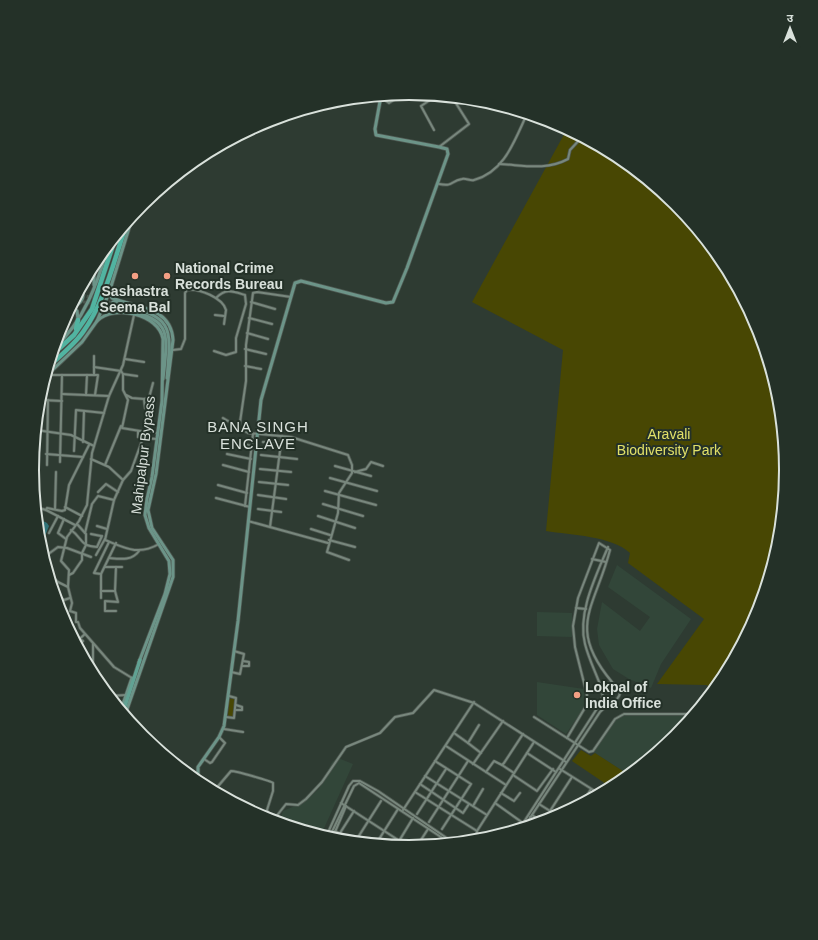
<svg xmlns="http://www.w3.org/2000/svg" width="818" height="940" viewBox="0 0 818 940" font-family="Helvetica,'Noto Sans Devanagari',sans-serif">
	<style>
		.built { fill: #324639 }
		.green { fill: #484703 }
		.water { fill: #307378 }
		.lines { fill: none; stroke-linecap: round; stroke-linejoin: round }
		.secondary-tunnel { stroke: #48544b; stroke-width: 3; stroke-dasharray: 3 1.5; stroke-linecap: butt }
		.street-casing { stroke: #4d5750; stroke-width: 3.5 }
		.secondary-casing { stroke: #4d5750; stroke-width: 4.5 }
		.primary-casing { stroke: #4d5750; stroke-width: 5 }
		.highway-casing { stroke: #4d5750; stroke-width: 6 }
		.street { stroke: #78877d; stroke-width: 2 }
		.secondary { stroke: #6c9488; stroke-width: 3 }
		.primary { stroke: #61a293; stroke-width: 3.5 }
		.highway { stroke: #51b4a1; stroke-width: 4.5 }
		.poi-dot { fill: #f39f84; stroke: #243128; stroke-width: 1.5 }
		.labels { text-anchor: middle; stroke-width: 4; stroke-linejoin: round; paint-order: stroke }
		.poi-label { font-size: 14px; font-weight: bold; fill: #d9e1db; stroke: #243128; text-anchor: start }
		.park-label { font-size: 14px; fill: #e1e068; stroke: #243128 }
		.street-label { font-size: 14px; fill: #d9e1db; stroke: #243128 }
		.neighbourhood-label { font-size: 15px; letter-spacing: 1px; fill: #d9e1db; stroke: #243128 }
		.rim { fill: none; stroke: #d9e1db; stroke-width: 2 }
	</style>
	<rect width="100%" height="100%" fill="#2e3b32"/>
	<g class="built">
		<path d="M617,565l74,54 -30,45 -10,24 -22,-9 -16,-10 -14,-24 -2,-16 5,-27 38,29 10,-14 -42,-30z"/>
		<path d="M537,612l35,1v24l-35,-1z"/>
		<path d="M537,682l47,7 1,14 -2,6 -17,25 -29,-19z"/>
		<path d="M624,714h70l-19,23 -46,38 -36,-23 22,-33z"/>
		<path d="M338,758l15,6 -32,71 -42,-12 4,-12 19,-8 17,-14 13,-27z"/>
	</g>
	<g class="green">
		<path d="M567,129l52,28 57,47 47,57 34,65 22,71 7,73 -7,74 -22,70 -35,66 -6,8 -10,-3 -49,-1 47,-65 -76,-56 2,-10c-18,-17 -59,-18 -84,-22l17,-181 -91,-48z"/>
		<path d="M235,698l-2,19 -5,1 1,-19z"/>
		<path d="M581,750l10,6 4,-3 34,22 -11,9 -14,7 -2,-1 4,-6 -34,-23z"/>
	</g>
	<path class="water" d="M41,520l6,3 2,3 -6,15 -4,-2 -2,-18z"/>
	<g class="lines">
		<g class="secondary-tunnel">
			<path d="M78,294l39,10"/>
			<path d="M74,300l42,8"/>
		</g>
		<defs>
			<g id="street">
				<path d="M386,95v6l3,2 14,-9"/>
				<path d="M434,130l-13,-24 15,-10"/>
				<path d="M439,147l30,-23 -17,-27"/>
				<path d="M499,164c24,1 47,7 69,-5l2,-9 12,-13"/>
				<path d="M439,184c15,3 11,-3 23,-5 4,-1 8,2 12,1 31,-8 41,-41 53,-66"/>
				<path d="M251,302l24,7"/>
				<path d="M215,315l9,1"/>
				<path d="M249,318l23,6"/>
				<path d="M247,333l21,6"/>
				<path d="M245,349l21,5"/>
				<path d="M173,350l8,-1 4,-10v-46l2,-3c12,-2 36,8 39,20l-2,14"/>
				<path d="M214,351l12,4 10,-3v-14l10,-34 -1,-9c-13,-4 -19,-7 -29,3"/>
				<path d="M94,356v19"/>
				<path d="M125,359l19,3"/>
				<path d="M245,366l16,3"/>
				<path d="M94,367l27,4"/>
				<path d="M121,371l2,3v16l5,10 -6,28 24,4 4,-23 -5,-1 -1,-9 5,-1 4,-15"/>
				<path d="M123,374l14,2"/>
				<path d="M48,375h50l-3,20"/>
				<path d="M62,394l47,2"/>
				<path d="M86,395l1,-20"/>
				<path d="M126,395l6,3 12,1"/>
				<path d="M39,397l3,3 20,1"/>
				<path d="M223,418l25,15 43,4 57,18 4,10v8l-13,20 -1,20 -11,39 22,8"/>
				<path d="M239,429l7,-48v-36l7,-52 4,-1 34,5"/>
				<path d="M36,430l35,5 23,11"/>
				<path d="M138,431v6l5,1"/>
				<path d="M149,432l9,1"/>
				<path d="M83,442l1,-31"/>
				<path d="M235,442l16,4"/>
				<path d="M263,442l18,1"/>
				<path d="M74,451l2,-41 28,3"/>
				<path d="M46,454l37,3"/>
				<path d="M227,454l24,5"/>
				<path d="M261,455l36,4"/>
				<path d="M91,459l18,8 14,13 8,-9 12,-33 14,1"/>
				<path d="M60,462l2,-87"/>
				<path d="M47,465l1,-65"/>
				<path d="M105,465l16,-39"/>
				<path d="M223,465l26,7"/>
				<path d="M335,466l36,10"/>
				<path d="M260,469l31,3"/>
				<path d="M355,472l11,-3 5,-7 12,4"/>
				<path d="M330,478l47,13"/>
				<path d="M123,480l-9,20 -9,40c20,8 33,16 54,4"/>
				<path d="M259,482l29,3"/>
				<path d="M218,485l29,8"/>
				<path d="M325,491l51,14"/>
				<path d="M98,492l8,-8 12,8"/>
				<path d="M258,495l28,4"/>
				<path d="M216,498l34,9"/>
				<path d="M323,504l40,12"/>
				<path d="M245,506l8,-72"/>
				<path d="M36,507l10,3 29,15"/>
				<path d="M65,507l17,9"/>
				<path d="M55,509l1,-37"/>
				<path d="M258,509l23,3"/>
				<path d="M46,510l1,-2 15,3 3,-1 4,-25 20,-40"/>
				<path d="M318,516l37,12"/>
				<path d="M64,519l-6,14 8,6"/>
				<path d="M248,521l80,22"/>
				<path d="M97,526l10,3"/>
				<path d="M270,527l12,-91"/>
				<path d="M311,529l19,6"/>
				<path d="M71,530c12,8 8,16 26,17l5,-11"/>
				<path d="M49,533l9,-17"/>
				<path d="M85,533l7,-29 6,-8 16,4"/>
				<path d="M91,534l10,2"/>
				<path d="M329,540l26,7"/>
				<path d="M41,549l5,7"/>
				<path d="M96,555l9,-16"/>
				<path d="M109,558c11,1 23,3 30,-7"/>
				<path d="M592,559l14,3"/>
				<path d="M45,563l2,-8 11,-8 9,1 24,9"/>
				<path d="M105,567h17"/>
				<path d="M48,573l10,9 10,5 4,16 -2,8 6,2v9h2l2,6 34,39 18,11"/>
				<path d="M101,574l-7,-1 15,-31"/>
				<path d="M69,575l4,-2 9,-13v-7l4,-8v-11l-9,-10"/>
				<path d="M68,587l1,-17 -8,-9 6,-24 12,-16 8,-16 5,-52 17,-57 14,-31 11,-50"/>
				<path d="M101,591h14"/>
				<path d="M54,592l10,8 6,-2"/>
				<path d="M101,598v-24l15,-31"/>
				<path d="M576,608l10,1"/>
				<path d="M116,611h-11v-10l13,1 -3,-11 1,-24"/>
				<path d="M76,642l9,-8"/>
				<path d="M78,647l5,-6 -3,-2"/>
				<path d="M242,666h7v-4l-6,-1"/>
				<path d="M231,672l9,2 4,-20 -10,-3"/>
				<path d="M93,674v-30"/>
				<circle cx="611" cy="692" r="9"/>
				<path d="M602,690c-5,-15 -13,-30 -17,-46 -8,-31 11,-68 23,-97"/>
				<path d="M109,696l17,-1"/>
				<path d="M236,710h6v-3l-6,-2"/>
				<path d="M226,717l8,1 2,-20 -7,-2"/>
				<path d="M534,717l55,35 4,-1 22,-32 9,-5h70"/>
				<path d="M479,725l-11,18 13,10"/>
				<path d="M224,729l19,3"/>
				<path d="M454,733l14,10"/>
				<path d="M567,738l19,-32 1,-11 -12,-48 -2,-21 5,-28 21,-55 11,7c-15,58 -44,77 2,132"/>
				<path d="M446,746l60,39"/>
				<path d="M527,753l29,19"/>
				<path d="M204,759l6,4 2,-1 13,-19 -6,-6"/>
				<path d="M435,761l36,23 -29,45"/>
				<path d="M473,764l30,-43"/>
				<path d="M502,765l12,8"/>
				<path d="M560,769l38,24"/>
				<path d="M486,772l8,-11 8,4 2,-2 19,-29"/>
				<path d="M513,775l24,16 16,-22"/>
				<path d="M425,776l62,39"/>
				<path d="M420,784l43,29 6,-9"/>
				<path d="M214,791l17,-20c5,0 40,10 42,12v8l-6,19 2,5 6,3 11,-14 12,1 8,-6 16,-17 24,-35 34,-14 15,-16 18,-4 21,-23 40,13 92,59"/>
				<path d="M415,792l62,39"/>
				<path d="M501,793l13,8 6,-8"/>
				<path d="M583,802l8,-13"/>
				<path d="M341,803l68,44"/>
				<path d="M495,803l28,20"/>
				<path d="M539,804l19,12"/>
				<path d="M473,806l10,-17"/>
				<path d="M403,810l71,-108"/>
				<path d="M550,811l22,-34"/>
				<path d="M417,814l29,-45"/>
				<path d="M532,815l10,7"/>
				<path d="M530,817l9,6"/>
				<path d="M429,822l39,-61"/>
				<path d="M524,827l76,-115 12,-11"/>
				<path d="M520,828l78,-121 5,-11"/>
				<path d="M335,831l6,3 -3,6"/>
				<path d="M340,833l14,-22"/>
				<path d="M326,837l23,-51 4,-5h7l18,10 76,52"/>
				<path d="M358,837l9,6"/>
				<path d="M329,838l25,-52 5,-3 91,60"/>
				<path d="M332,839l14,-33"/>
				<path d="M480,840l-4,-3 1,-6 57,-89"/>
				<path d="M378,841l5,3"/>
				<path d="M355,842l26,-41"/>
				<path d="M376,844l22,-35"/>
				<path d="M441,844l3,-5"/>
				<path d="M396,846l17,-28"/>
				<path d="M417,846l11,-17"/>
			</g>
			<g id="secondary">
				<path d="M94,264v21"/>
				<path d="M109,293l3,5c24,10 59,8 61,42l-17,134 -8,36 4,18 21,32v17l-48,138"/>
				<path d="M72,304h6c5,-4 7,-10 2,-15"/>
				<path d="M117,304c56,13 55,20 50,74"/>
				<path d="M71,306l6,5 1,8"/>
				<path d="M116,308c55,11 53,19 47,71"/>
				<path d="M115,312l-4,-6 2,-4 4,-1"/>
				<path d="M97,321c17,-17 62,-7 66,18l-1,62 -10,76 -5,22 -2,16 4,13 20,33 1,13 -5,20 -26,68"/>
				<path d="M54,348c30,-26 44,-66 55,-104"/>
				<path d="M45,377l37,-35 15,-21 12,-28 24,-78"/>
				<path d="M121,710l11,-32"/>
				<path d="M198,782v-15l21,-30 5,-11 14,-105 23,-221 34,-117 6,-2 85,22 7,-1 14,-34 41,-114 -1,-5 -8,-2 -63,-12 -1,-6 6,-33"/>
			</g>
			<path id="primary" d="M123,712l17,-52"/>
			<g id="highway">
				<path d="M76,329l2,-9"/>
				<path d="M52,355l22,-20 18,-26 24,-73"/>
				<path d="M48,367c12,-11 26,-22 35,-35 23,-32 31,-73 44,-109"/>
			</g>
		</defs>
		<use href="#street" class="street-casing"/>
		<use href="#secondary" class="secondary-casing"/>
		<use href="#primary" class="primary-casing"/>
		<use href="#highway" class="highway-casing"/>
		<use href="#street" class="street"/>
		<use href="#secondary" class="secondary"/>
		<use href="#primary" class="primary"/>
		<use href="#highway" class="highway"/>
	</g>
	<g class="poi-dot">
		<circle cx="135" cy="276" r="4"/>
		<circle cx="167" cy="276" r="4"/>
		<circle cx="577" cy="695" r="4"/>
	</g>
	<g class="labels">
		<g class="poi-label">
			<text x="175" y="273">National Crime<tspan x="175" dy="16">Records Bureau</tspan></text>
			<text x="135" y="296" text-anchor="middle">Sashastra<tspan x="135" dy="16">Seema Bal</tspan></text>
			<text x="585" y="692">Lokpal of<tspan x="585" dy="16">India Office</tspan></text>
		</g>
		<g class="park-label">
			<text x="669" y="439">Aravali<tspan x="669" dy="16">Biodiversity Park</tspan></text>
		</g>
		<g class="street-label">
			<text transform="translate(143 455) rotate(-83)" y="5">Mahipalpur Bypass</text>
		</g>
		<g class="neighbourhood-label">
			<text x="258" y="432">BANA SINGH<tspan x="258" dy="17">ENCLAVE</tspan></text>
		</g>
	</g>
	<path d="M0 0H818V940H0ZM39 470a370 370 0 1 1 740 0a370 370 0 1 1-740 0Z" fill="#243128" fill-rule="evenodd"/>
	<path class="rim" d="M39 470a370 370 0 1 1 740 0a370 370 0 1 1-740 0Z"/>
	<g transform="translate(790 28)" stroke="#243128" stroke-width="3" paint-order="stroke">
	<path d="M0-3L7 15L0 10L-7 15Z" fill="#d9e1db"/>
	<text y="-6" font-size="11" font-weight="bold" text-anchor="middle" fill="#d9e1db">उ</text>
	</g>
</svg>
